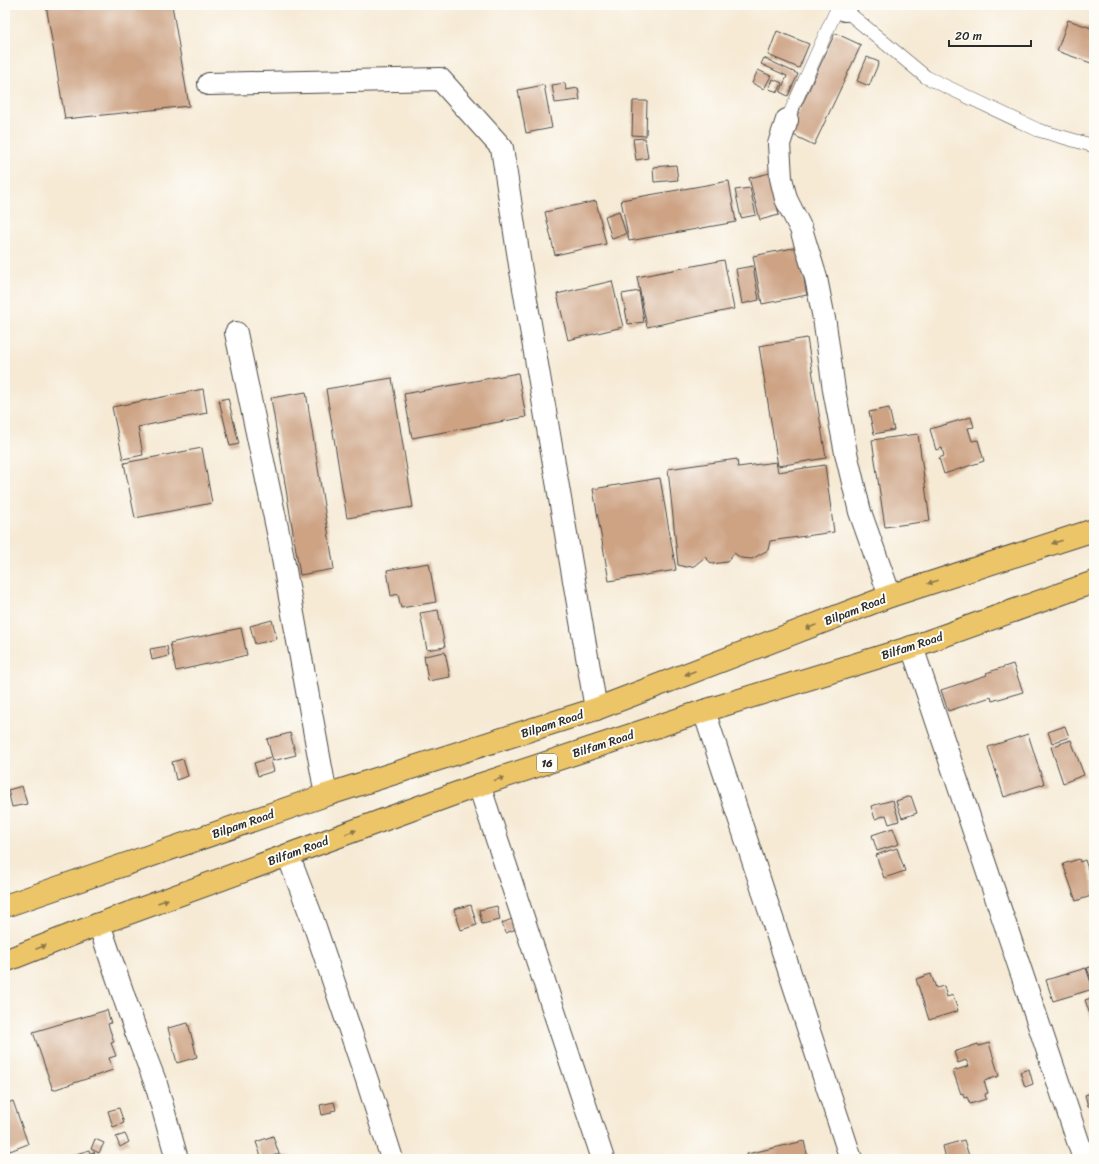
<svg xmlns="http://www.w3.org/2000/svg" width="1099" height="1164" viewBox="0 0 1099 1164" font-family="Sriracha,sans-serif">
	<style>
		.building { fill: #cda384 }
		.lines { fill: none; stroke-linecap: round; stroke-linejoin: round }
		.service-casing { stroke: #494844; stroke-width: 14 }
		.minor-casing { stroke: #494844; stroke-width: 24 }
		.primary-casing { stroke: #494844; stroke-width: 24 }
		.service { stroke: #fff; stroke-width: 13 }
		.minor { stroke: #fff; stroke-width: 22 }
		.primary { stroke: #edc569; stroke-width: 22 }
		.oneway { fill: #8c784a }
		.labels { text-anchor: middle; stroke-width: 4; stroke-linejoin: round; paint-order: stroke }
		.shield { fill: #fdfcf7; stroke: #6a6a68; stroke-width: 1 }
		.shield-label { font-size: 11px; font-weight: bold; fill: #2b2b2b }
		.street-label { font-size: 12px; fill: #2b2b2b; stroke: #fdfcf7 }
	</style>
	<rect width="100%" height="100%" fill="#fdfcf7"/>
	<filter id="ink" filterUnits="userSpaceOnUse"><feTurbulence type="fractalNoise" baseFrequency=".025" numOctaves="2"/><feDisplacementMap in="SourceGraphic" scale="8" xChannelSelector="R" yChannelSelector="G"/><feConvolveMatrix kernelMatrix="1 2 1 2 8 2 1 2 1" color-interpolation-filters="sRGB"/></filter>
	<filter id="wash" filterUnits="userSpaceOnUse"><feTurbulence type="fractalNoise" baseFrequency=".012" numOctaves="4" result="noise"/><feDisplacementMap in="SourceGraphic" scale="16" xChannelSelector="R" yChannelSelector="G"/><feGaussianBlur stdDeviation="0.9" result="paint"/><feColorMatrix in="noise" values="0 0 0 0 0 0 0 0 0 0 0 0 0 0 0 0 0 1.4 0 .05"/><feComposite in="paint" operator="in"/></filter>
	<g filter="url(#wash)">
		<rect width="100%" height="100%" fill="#f6ead5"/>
		<g id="blocks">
			<g class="building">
				<path d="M46,5h126l17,101 -124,13z"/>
				<path d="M1068,20l26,9v35l-37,-13z"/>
				<path d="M777,31l32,13 -10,24 -31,-13z"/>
				<path d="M835,33l26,12 -47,100 -25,-12z"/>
				<path d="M867,57l12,5 -10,24 -12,-5z"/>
				<path d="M764,58l34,16 -10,22 -8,-4 7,-16 -26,-12z"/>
				<path d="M758,70l13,6 -7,13 -12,-6z"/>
				<path d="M773,79l9,4 -4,9 -9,-3z"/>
				<path d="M565,83l1,7 12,-2 2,12 -25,3 -3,-18z"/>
				<path d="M544,85l8,43 -26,5 -8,-43z"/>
				<path d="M633,101h14l-1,35 -14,-1z"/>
				<path d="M645,138l3,20 -12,2 -3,-21z"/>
				<path d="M676,165l2,15 -24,2 -1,-15z"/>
				<path d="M770,173l9,42 -19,5 -11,-42z"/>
				<path d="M729,181l7,41 -107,19 -8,-41z"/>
				<path d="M750,188l6,27 -15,3 -6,-28z"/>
				<path d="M596,201l10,43 -51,11 -10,-43z"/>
				<path d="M619,211l7,23 -14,5 -7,-23z"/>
				<path d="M798,247l9,48 -45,9 -9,-48z"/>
				<path d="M724,260l10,49 -87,18 -10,-50z"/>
				<path d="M753,266l6,34 -17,4 -6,-35z"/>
				<path d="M612,281l11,46 -55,13 -11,-46z"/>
				<path d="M639,291l5,31 -16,2 -6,-30z"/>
				<path d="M807,338l19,120 -48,8 -19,-120z"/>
				<path d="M518,373l8,44 -114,21 -8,-44z"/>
				<path d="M392,378l21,129 -66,11 -21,-129z"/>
				<path d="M203,389l4,24 -69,14 5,28 -20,4 -11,-52z"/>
				<path d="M306,392l28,177 -34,6 -29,-177z"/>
				<path d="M228,398l11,46 -9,2 -11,-46z"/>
				<path d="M889,408l5,22 -20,4 -5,-22z"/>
				<path d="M971,417l3,10 -6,1 4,13 6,-1 6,21 -40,13 -5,-16 5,-2 -2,-8 -6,2 -6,-21z"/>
				<path d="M918,434l12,87 -45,6 -13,-87z"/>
				<path d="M202,448l10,55 -77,15 -11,-55z"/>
				<path d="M737,459l1,8 38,-5 2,10 47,-7 9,67 -64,9 -2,9 -16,9 -11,-1 -7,-5 -7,9 -15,2 -7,-7 -11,9 -8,1 -8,-2 -10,-96z"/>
				<path d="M660,478l16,92 -67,11 -16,-92z"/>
				<path d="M429,563l7,39 -35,6 -3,-14 -7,2 -4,-26z"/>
				<path d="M438,610l7,37 -18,3 -7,-37z"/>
				<path d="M272,620l5,19 -22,5 -5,-18z"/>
				<path d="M241,628l6,27 -71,16 -6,-28z"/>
				<path d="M167,646l2,10 -17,4 -2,-11z"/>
				<path d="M445,652l5,25 -22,4 -4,-25z"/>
				<path d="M1013,664l10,28 -31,9 -1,-4 -43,14 -7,-21 46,-15 -1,-2z"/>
				<path d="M1065,726l4,11 -17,6 -4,-11z"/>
				<path d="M290,733l6,22 -23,6 -6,-22z"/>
				<path d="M1028,734l16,50 -40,13 -16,-50z"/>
				<path d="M1071,740l13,35 -21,8 -12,-36z"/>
				<path d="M270,758l4,13 -16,5 -4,-13z"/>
				<path d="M183,759l5,17 -12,4 -4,-18z"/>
				<path d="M22,786l5,18 -15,3 -4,-17z"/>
				<path d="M911,796l6,17 -15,5 -6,-17z"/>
				<path d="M893,800l6,21 -10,3 -3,-9 -11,4 -4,-13z"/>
				<path d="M893,828l6,16 -22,7 -5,-16z"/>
				<path d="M897,848l8,23 -21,7 -8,-23z"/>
				<path d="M1079,859l1,3 5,-2 9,28v7l-18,6 -13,-37z"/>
				<path d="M471,905l6,20 -16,5 -7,-21z"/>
				<path d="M497,906l3,14 -18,4 -3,-14z"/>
				<path d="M512,919l4,10 -10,4 -4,-10z"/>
				<path d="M1094,966v22l-7,-20z"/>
				<path d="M1086,968l7,21 -40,12 -7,-21z"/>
				<path d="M931,974l5,14 8,-2 3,11 6,-2 5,16 -29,9 -13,-41z"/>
				<path d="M1094,997v29l-9,-26z"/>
				<path d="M107,1010l4,13 -3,1 6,18 -3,1 5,13 -7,2 4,12 -60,20 -20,-58z"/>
				<path d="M188,1023l9,34 -20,6 -9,-35z"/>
				<path d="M989,1043l10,33 -15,5 4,12 -3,1 1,5 -16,5 -3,-7 -3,1 -1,-5 -2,1 -8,-23 16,-5 -3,-6 -8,3 -4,-11 24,-8 1,2z"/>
				<path d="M1029,1069l4,15 -8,3 -5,-15z"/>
				<path d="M1094,1092v13l-6,1 -3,-11z"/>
				<path d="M13,1101l15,43 -18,7 -5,-13v-34z"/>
				<path d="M334,1102l2,8 -5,1v2l-9,2 -2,-10z"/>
				<path d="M119,1108l5,15 -11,4 -5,-16z"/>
				<path d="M125,1134l4,8 -9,5 -4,-10z"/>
				<path d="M273,1136l6,18 -17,5 -6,-17z"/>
				<path d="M95,1139l9,4 -5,10 -8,-4z"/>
				<path d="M964,1140l6,19h-24l-3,-13z"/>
				<path d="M804,1141l4,17 -60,1 -1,-5z"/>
				<path d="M89,1150l1,3 4,-1 2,7h-28l-1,-2z"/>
				<path d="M278,1155l13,1v3h-14z"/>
			</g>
		</g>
	</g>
	<g filter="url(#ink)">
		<use href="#blocks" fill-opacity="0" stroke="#494844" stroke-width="1"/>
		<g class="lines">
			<defs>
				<path id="service" d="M787,120l48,-107 10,-3 81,67 112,53 56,16"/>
				<g id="minor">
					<path d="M845,10l2,-5"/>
					<path d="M209,84l231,-5 62,69 18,117 76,444"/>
					<path d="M787,120l-8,24 2,34 5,21 15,30 15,49 9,46 9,66 12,63 14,59 30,84"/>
					<path d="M236,333l43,204 47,258"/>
					<path d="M912,647l172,512"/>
					<path d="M704,711l147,448"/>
					<path d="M479,785l124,374"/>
					<path d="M288,855l24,63 55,162 25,79"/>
					<path d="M99,924l37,108 20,52 21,75"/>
				</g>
				<g id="primary">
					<path d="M5,906l321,-111 270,-86 294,-113 204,-66"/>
					<path d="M5,961l94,-37 380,-139 225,-74 208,-64 182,-65"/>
				</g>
			</defs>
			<use href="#service" class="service-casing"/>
			<use href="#minor" class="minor-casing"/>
			<use href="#primary" class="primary-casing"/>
			<use href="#service" class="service"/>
			<use href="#minor" class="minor"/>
			<use href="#primary" class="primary"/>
		</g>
		<defs><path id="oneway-solid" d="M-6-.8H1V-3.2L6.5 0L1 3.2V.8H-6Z"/></defs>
		<g class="oneway">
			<use href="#oneway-solid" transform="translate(1057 542) rotate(162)"/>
			<use href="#oneway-solid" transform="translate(933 582) rotate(162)"/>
			<use href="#oneway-solid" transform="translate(811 627) rotate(159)"/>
			<use href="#oneway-solid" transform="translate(690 673) rotate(159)"/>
			<use href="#oneway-solid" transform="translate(499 779) rotate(-18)"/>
			<use href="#oneway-solid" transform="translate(351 832) rotate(-20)"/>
			<use href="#oneway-solid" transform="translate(163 901) rotate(-20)"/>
			<use href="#oneway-solid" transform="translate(41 947) rotate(-21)"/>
		</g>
	</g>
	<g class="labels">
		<rect class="shield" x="537" y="754" width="20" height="18" rx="3"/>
		<g class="shield-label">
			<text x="547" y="767">16</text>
		</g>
		<g class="street-label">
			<text transform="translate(855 610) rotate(-21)" y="4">Bilpam Road</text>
			<text transform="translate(912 646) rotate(-18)" y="4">Bilfam Road</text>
			<text transform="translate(552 724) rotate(-18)" y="4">Bilpam Road</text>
			<text transform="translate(603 744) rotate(-18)" y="4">Bilfam Road</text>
			<text transform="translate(243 824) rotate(-19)" y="4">Bilpam Road</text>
			<text transform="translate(298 851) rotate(-20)" y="4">Bilfam Road</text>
		</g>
	</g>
	<rect width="1099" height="1164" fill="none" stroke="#fdfcf7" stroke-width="20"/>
	<path d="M949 40v6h82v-6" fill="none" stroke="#2b2b2b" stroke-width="2"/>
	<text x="955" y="40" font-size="12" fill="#2b2b2b" stroke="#fdfcf7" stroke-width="3" paint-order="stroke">20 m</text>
</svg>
